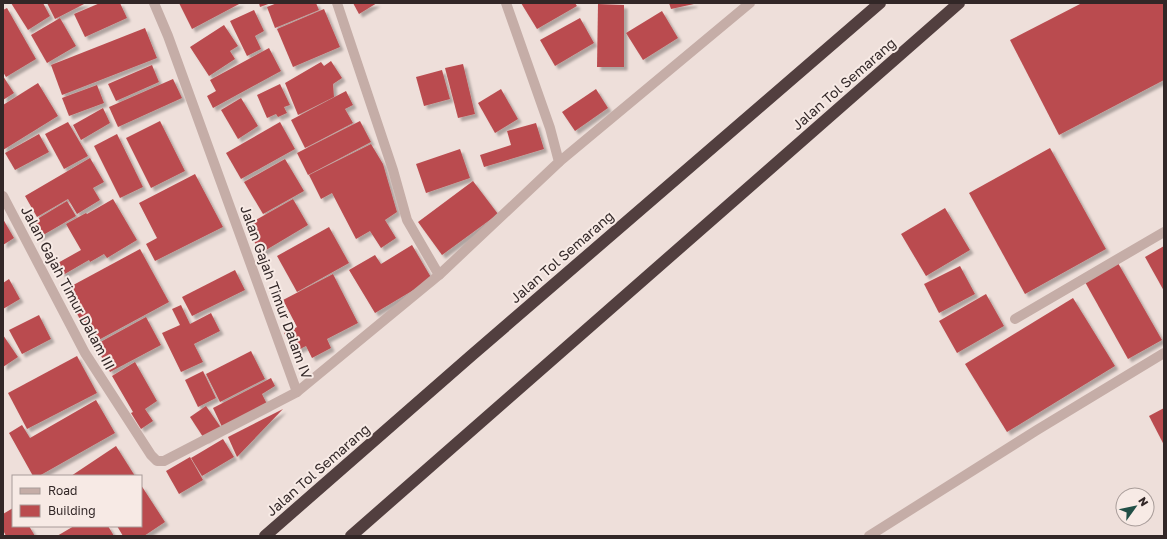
<svg xmlns="http://www.w3.org/2000/svg" width="1167" height="539" viewBox="0 0 1167 539" font-family="'Golos Text',sans-serif">
	<style>
		.building { fill: #ba4c4f; filter: url(#shadow) }
		.lines { fill: none; stroke-linecap: round; stroke-linejoin: round }
		.minor { stroke: #c5ada7; stroke-width: 10 }
		.highway { stroke: #523f3f; stroke-width: 12 }
		.labels { text-anchor: middle; stroke-width: 4; stroke-linejoin: round; paint-order: stroke }
		.street-label { font-size: 14px; fill: #322727; stroke: #f7eae5 }
	</style>
	<defs>
		<filter id="shadow"><feDropShadow dx="3.5" dy="3.5" stdDeviation="1" flood-color="#0004"/></filter>
	</defs>
	<rect width="100%" height="100%" fill="#eedfda"/>
	<g class="building">
		<path d="M11,3h32l7,13 -22,14z"/>
		<path d="M47,3h39l-31,16z"/>
		<path d="M100,3h20l7,15 -42,19 -11,-23z"/>
		<path d="M179,3h62l-49,26z"/>
		<path d="M259,3h12l-11,4z"/>
		<path d="M277,3h39l3,7 -44,18 -8,-21z"/>
		<path d="M353,3h24l-18,11z"/>
		<path d="M521,3h54l2,3 -40,23z"/>
		<path d="M669,3h25v1l-23,5z"/>
		<path d="M1082,3h82v77l-105,55 -49,-95z"/>
		<path d="M598,4l26,1v62h-27z"/>
		<path d="M7,8l29,51 -30,18 -3,-5v-62z"/>
		<path d="M324,9l16,38 -47,20 -16,-38z"/>
		<path d="M254,10l10,21 -9,5 6,13 -14,7 -17,-35z"/>
		<path d="M662,11l16,27 -35,22 -17,-27z"/>
		<path d="M60,18l16,28 -29,17 -16,-28z"/>
		<path d="M580,18l14,25 -39,23 -15,-26z"/>
		<path d="M224,25l14,21 -8,5 5,8 -26,17 -19,-29z"/>
		<path d="M145,28l12,30 -95,37 -11,-30z"/>
		<path d="M269,48l12,23 -68,37 -6,-12 9,-5 -6,-11z"/>
		<path d="M331,61l11,17 -9,6 1,13 -36,18 -13,-32 36,-21 3,4z"/>
		<path d="M463,64l12,50 -17,4 -13,-50z"/>
		<path d="M152,65l7,17 -43,19 -8,-17z"/>
		<path d="M442,70l8,29 -26,7 -8,-29z"/>
		<path d="M3,76l11,17 -11,7z"/>
		<path d="M173,79l9,19 -64,29 -9,-20z"/>
		<path d="M38,83l20,33 -55,34v-45z"/>
		<path d="M280,84l10,21 -6,2 3,6 -9,4 -2,-3 -9,4 -10,-23z"/>
		<path d="M97,85l7,18 -35,13 -7,-18z"/>
		<path d="M501,89l17,30 -23,14 -17,-30z"/>
		<path d="M596,89l12,19 -33,23 -13,-19z"/>
		<path d="M346,91l7,14 -8,4 8,14 -48,25 -14,-28z"/>
		<path d="M241,98l17,28 -20,13 -17,-29z"/>
		<path d="M103,108l7,15 -29,17 -8,-15z"/>
		<path d="M160,121l25,50 -34,17 -25,-50z"/>
		<path d="M360,121l11,21 -63,33 -11,-22z"/>
		<path d="M68,122l20,34 -24,13 -19,-35z"/>
		<path d="M280,122l15,27 -54,30 -15,-26z"/>
		<path d="M536,123l8,26 -60,18 -4,-12 31,-10 -4,-14z"/>
		<path d="M39,134l10,18 -34,18 -10,-17z"/>
		<path d="M117,134l26,53 -23,11 -26,-52z"/>
		<path d="M371,144l12,20 14,48 -12,8 11,18 -15,10 -11,-17 -14,8 -24,-46 -11,6 -12,-24z"/>
		<path d="M1050,148l56,101 -81,45 -56,-101z"/>
		<path d="M460,149l10,29 -44,15 -10,-29z"/>
		<path d="M90,158l14,24 -11,6 7,12 -23,14 -9,-15 -31,18 -12,-21z"/>
		<path d="M285,159l19,32 -41,23 -19,-32z"/>
		<path d="M195,174l28,53 -68,34 -9,-17 11,-6 -18,-35z"/>
		<path d="M473,181l25,33 -56,41 -24,-33z"/>
		<path d="M113,199l24,41 -30,18 -3,-4 -14,8 -1,-2 -26,15 -7,-11 25,-14 -15,-26 20,-11 1,1z"/>
		<path d="M293,199l15,26 -47,28 -16,-27z"/>
		<path d="M67,201l9,15 -38,22 -9,-14z"/>
		<path d="M945,208l25,42 -44,26 -25,-42z"/>
		<path d="M3,219l11,19 -11,7z"/>
		<path d="M329,227l20,36 -52,29 -20,-36z"/>
		<path d="M412,245l20,34 -57,34 -26,-43 26,-15 6,9z"/>
		<path d="M1164,246v45l-19,-34z"/>
		<path d="M140,249l29,53 -76,41 -29,-53z"/>
		<path d="M1118,263l44,77 -34,19 -43,-77z"/>
		<path d="M960,266l15,28 -36,19 -15,-29z"/>
		<path d="M235,270l10,20 -53,26 -10,-19z"/>
		<path d="M333,274l25,49 -31,16 4,9 -19,10 -6,-12 -12,6 -10,-19 13,-6 -14,-27z"/>
		<path d="M9,279l11,20 -17,10v-26z"/>
		<path d="M986,294l18,32 -47,27 -18,-32z"/>
		<path d="M1073,298l42,68 -108,66 -42,-68z"/>
		<path d="M181,305l9,19 21,-11 9,18 -26,13 9,18 -22,10 -19,-39 18,-8 -8,-16z"/>
		<path d="M39,315l12,24 -29,15 -13,-24z"/>
		<path d="M146,317l15,28 -51,27 -15,-27z"/>
		<path d="M3,335l15,22 -15,10z"/>
		<path d="M251,351l14,28 -45,23 -14,-28z"/>
		<path d="M77,356l20,37 -70,36 -19,-36z"/>
		<path d="M135,362l22,39 -12,8 8,12 -12,8 -10,-16 2,-1 -21,-36z"/>
		<path d="M203,371l13,27 -18,9 -13,-27z"/>
		<path d="M271,378l4,8 -13,8 6,12 -45,23 -10,-21z"/>
		<path d="M96,400l19,33 -76,43h-6l-24,-43 13,-8 8,13z"/>
		<path d="M206,406l16,23 -17,11 -15,-23z"/>
		<path d="M1164,408v37l-15,-29z"/>
		<path d="M283,409l-46,48 -9,-20z"/>
		<path d="M223,439l11,18 -32,19 -11,-18z"/>
		<path d="M116,446l19,30h-64z"/>
		<path d="M190,457l13,23 -24,14 -13,-23z"/>
		<path d="M141,485l24,37 -21,14h-21l-6,-10h24z"/>
		<path d="M13,508v18h16l6,10h-29l-3,-6v-16z"/>
		<path d="M74,526h34l6,10h-57z"/>
	</g>
	<g class="lines">
		<g class="minor">
			<path d="M154,3l14,33 129,356"/>
			<path d="M337,3l56,167 14,50 32,55"/>
			<path d="M559,162l191,-159"/>
			<path d="M3,196l82,157 66,102 6,6h7l133,-69 142,-117 120,-113 -9,-34 -44,-125"/>
			<path d="M1015,319l149,-87"/>
			<path d="M869,536l168,-106 127,-77"/>
		</g>
		<g class="highway">
			<path d="M265,536l207,-181 408,-352"/>
			<path d="M351,536l608,-533"/>
		</g>
	</g>
	<g class="labels">
		<g class="street-label">
			<text transform="translate(844 84) rotate(-41)" y="5">Jalan Tol Semarang</text>
			<text transform="translate(562 257) rotate(-41)" y="5">Jalan Tol Semarang</text>
			<text transform="translate(68 288) rotate(62)" y="5">Jalan Gajah Timur Dalam III</text>
			<text transform="translate(276 292) rotate(70)" y="5">Jalan Gajah Timur Dalam IV</text>
			<text transform="translate(318 470) rotate(-41)" y="5">Jalan Tol Semarang</text>
		</g>
	</g>
	<rect width="1167" height="539" fill="none" stroke="#322727" stroke-width="8"/>
	<rect x="12" y="475" width="130" height="52" fill="#f7eae5" stroke="#a89c99"/>
	<rect x="20" y="488" width="20" height="6" fill="#c5ada7" stroke="#a89c99"/>
	<text x="48" y="495" font-size="12" fill="#322727">Road</text>
	<rect x="20" y="505" width="20" height="12" fill="#ba4c4f" stroke="#a89c99"/>
	<text x="48" y="515" font-size="12" fill="#322727">Building</text>
	<g transform="translate(1135 507) rotate(57)"><circle r="19" fill="#f7eae5" stroke="#a89c99"/>
	<path d="M0-3L7 15L0 10L-7 15Z" fill="#214f46"/>
	<text y="-6" font-size="11" font-weight="bold" text-anchor="middle" fill="#322727">N</text>
	</g>
</svg>
